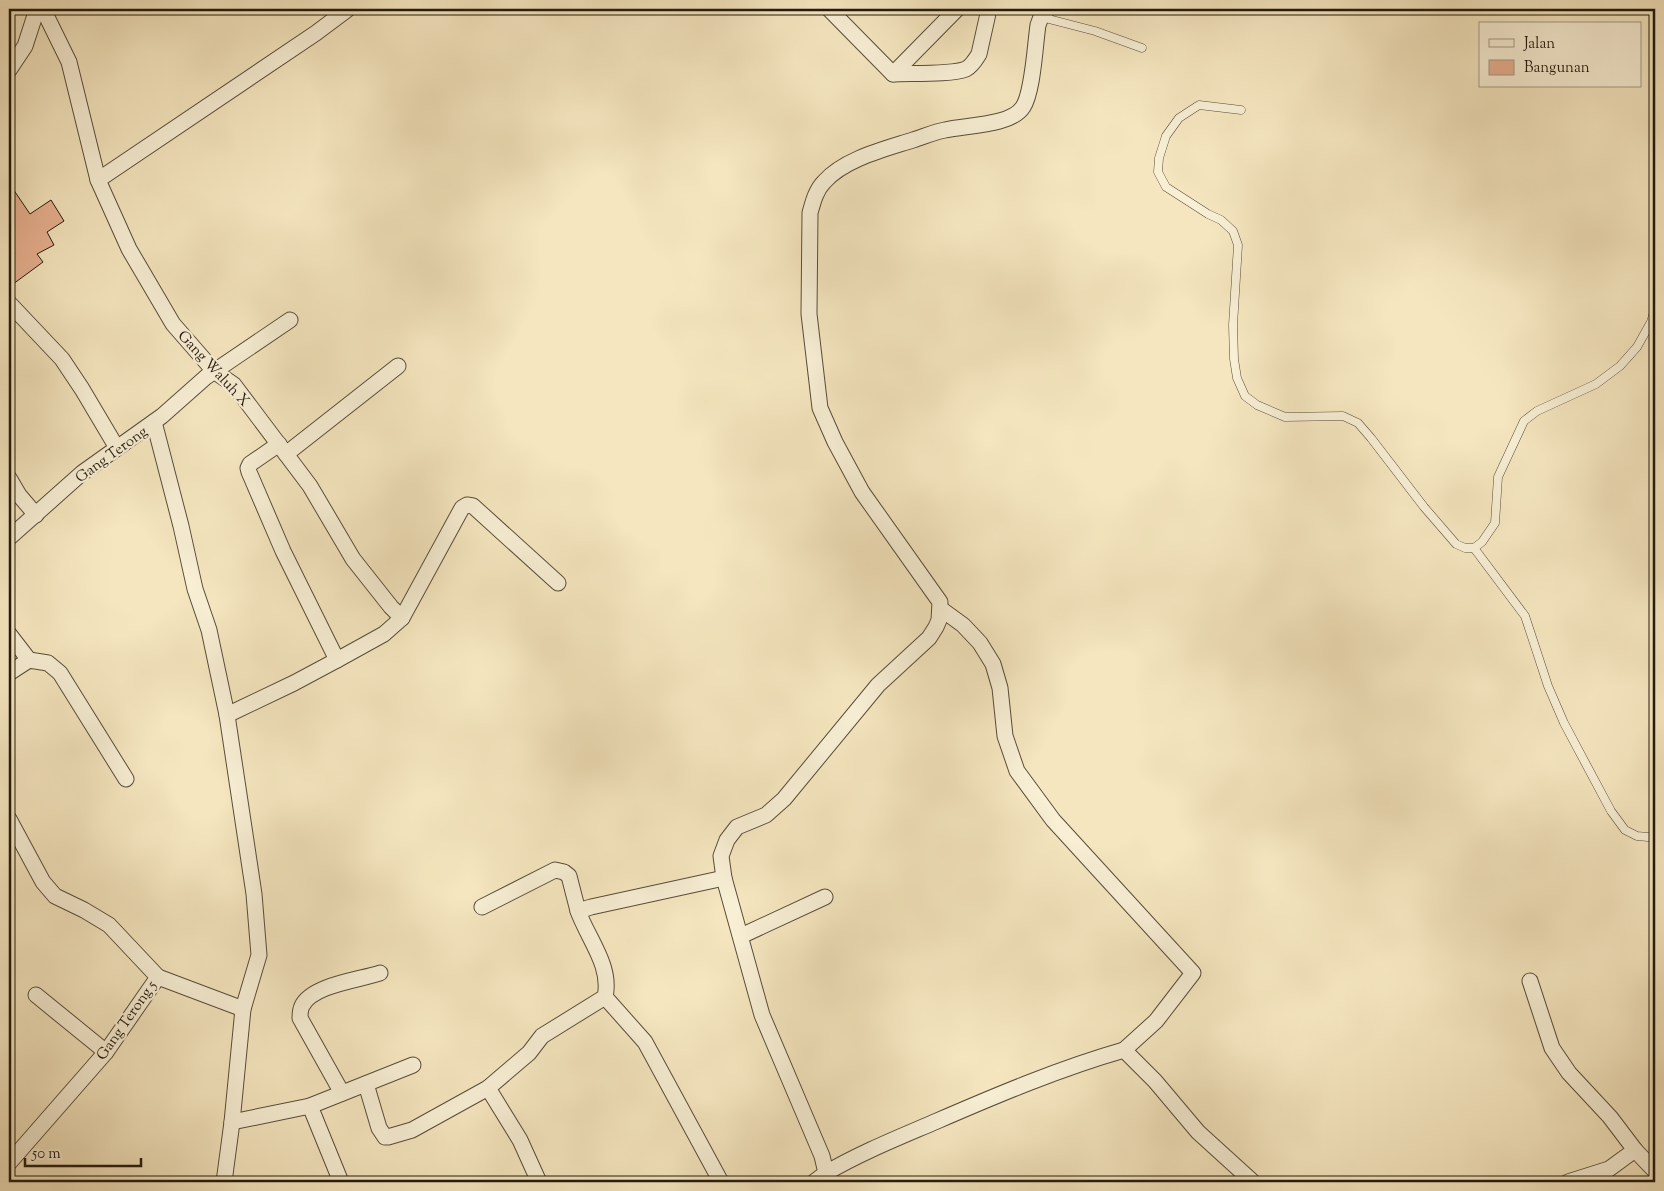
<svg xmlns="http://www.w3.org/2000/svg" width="1664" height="1191" viewBox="0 0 1664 1191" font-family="'Sorts Mill Goudy',serif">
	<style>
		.building { fill: #e8b191; stroke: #231a0e }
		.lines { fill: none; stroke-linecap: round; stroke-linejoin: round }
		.service-casing { stroke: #584d3a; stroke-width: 9 }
		.minor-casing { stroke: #584d3a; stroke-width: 17 }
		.service { stroke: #f8efd5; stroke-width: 8 }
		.minor { stroke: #f8efd5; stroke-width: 15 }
		.labels { text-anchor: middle; stroke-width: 4.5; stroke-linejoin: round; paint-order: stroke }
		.street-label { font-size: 15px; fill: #231a0e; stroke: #f8efd5 }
	</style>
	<rect width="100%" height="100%" fill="#f5e6bf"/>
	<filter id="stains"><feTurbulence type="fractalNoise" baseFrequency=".004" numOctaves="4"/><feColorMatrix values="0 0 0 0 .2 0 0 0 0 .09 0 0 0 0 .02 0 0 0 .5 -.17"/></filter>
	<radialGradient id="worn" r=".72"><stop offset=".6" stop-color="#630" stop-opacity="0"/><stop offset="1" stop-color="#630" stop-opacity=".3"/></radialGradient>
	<path class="building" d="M9,183l21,31 21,-14 13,21 -17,11 7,13 -17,9 6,8 -34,25v-23l5,-4 -3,-3 4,-3 -6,-9z"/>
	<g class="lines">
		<defs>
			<g id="service">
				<path d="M1041,17l54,14 47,17"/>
				<path d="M1241,110l-42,-5 -20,13 -13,18 -7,22 -1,14 8,15 42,27 13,6 12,11 5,14 -5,80 1,34 3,19 8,18 12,9 28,12 58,-1 15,7 13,15 53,69 32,37 9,4h9l8,-6 13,-19 3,-46 26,-56 13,-10 59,-27 24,-18 17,-19 14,-25 4,-13"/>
				<path d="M1474,548l51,68 23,70 16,37 47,88 14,19 12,6 11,1 7,-2"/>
			</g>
			<g id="minor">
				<path d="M43,9l26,53 29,118 31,69 44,75 41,47 20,14 76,101 43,73 38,48 11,11"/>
				<path d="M829,9l64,65c16,-1 59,1 73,-5 6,-3 10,-10 13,-15l10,-45"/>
				<path d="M9,70l16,-24 12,-37"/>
				<path d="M893,74l64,-65"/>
				<path d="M98,180l218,-147 32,-24"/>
				<path d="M9,303l53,56 20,30 35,59"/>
				<path d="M154,422l27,104 14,63 14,41 18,85 27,179 5,61 -16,54 -11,113 -8,60"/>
				<path d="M286,454l112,-88"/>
				<path d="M9,478l10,17 17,20"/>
				<path d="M9,538l73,-65 80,-57 44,-39 84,-57"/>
				<path d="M941,609l22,16 17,18 13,21 7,24 5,48 12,35 36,49 140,153 -37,48 -32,29"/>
				<path d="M9,634l20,26"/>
				<path d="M337,660l47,-26 18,-16 60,-110 5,-3 6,1 85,77"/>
				<path d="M9,673l20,-13 19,3 12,10 66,106"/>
				<path d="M227,715l67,-32 43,-23 -54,-109 -34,-79 -1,-4 2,-4 29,-20"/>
				<path d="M9,819l34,63 12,14 29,14 25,15 49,52 -52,75 -97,111"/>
				<path d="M482,907l73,-37 9,2 5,4 9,35"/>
				<path d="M741,936l84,-39"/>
				<path d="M158,977l85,32"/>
				<path d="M1530,981l22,67 17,25 41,44 25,33"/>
				<path d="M36,995l70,57"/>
				<path d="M605,997l40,45 76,140"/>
				<path d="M366,1084l13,44 6,9h3l24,-7 76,-42 41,-35 13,-17 63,-39c7,-31 -17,-58 -27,-86l13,-4 133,-29"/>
				<path d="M488,1088l32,52 19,42"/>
				<path d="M342,1093l-42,-75c0,-4 0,-8 2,-12 10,-21 57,-26 78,-33"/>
				<path d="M310,1106l103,-41"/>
				<path d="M232,1122l78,-16 31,76"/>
				<path d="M826,1173c36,-21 74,-36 111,-52 60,-26 124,-53 187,-71l31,31 43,51 55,50"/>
				<path d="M814,1182l12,-9 -4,-17 -60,-141 -38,-137 -3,-22 6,-16 10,-13 29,-12 18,-16 94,-114 51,-47 7,-11 3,-7 1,-18 -78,-110 -27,-50 -15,-34 -11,-94 1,-101c3,-11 6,-23 14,-31 20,-23 61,-33 89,-42 10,-3 21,-8 32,-10 21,-5 66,-4 78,-23 10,-15 12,-62 15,-82l3,-8 7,-8"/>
				<path d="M1568,1182l41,-13 26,-19 20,21"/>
			</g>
		</defs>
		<use href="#service" class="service-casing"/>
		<use href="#minor" class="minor-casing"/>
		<use href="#service" class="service"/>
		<use href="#minor" class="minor"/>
	</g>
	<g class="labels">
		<g class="street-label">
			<text transform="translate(214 368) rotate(47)" y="5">Gang Waluh X</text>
			<text transform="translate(111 454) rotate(-36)" y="5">Gang Terong</text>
			<text transform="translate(126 1020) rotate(-55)" y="5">Gang Terong 5</text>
		</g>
	</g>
	<rect width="1664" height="1191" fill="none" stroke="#f5e6bf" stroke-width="30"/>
	<rect x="10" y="10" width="1644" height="1171" fill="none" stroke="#231a0e" stroke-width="2.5"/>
	<rect x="15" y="15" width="1634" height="1161" fill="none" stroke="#231a0e"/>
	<rect x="1479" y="22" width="162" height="65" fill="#f8efd5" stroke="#a39a85"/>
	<rect x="1489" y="39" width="25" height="8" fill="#f8efd5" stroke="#a39a85"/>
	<text x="1524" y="48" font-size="15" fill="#231a0e">Jalan</text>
	<rect x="1489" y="60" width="25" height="15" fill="#e8b191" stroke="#a39a85"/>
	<text x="1524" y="72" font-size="15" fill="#231a0e">Bangunan</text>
	<path d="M25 1158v8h116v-8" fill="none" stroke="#231a0e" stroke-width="2.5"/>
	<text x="32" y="1158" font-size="15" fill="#231a0e" stroke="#f8efd5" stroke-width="4" paint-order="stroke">50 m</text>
	<rect width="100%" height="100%" filter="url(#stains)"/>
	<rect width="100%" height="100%" fill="url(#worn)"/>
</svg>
